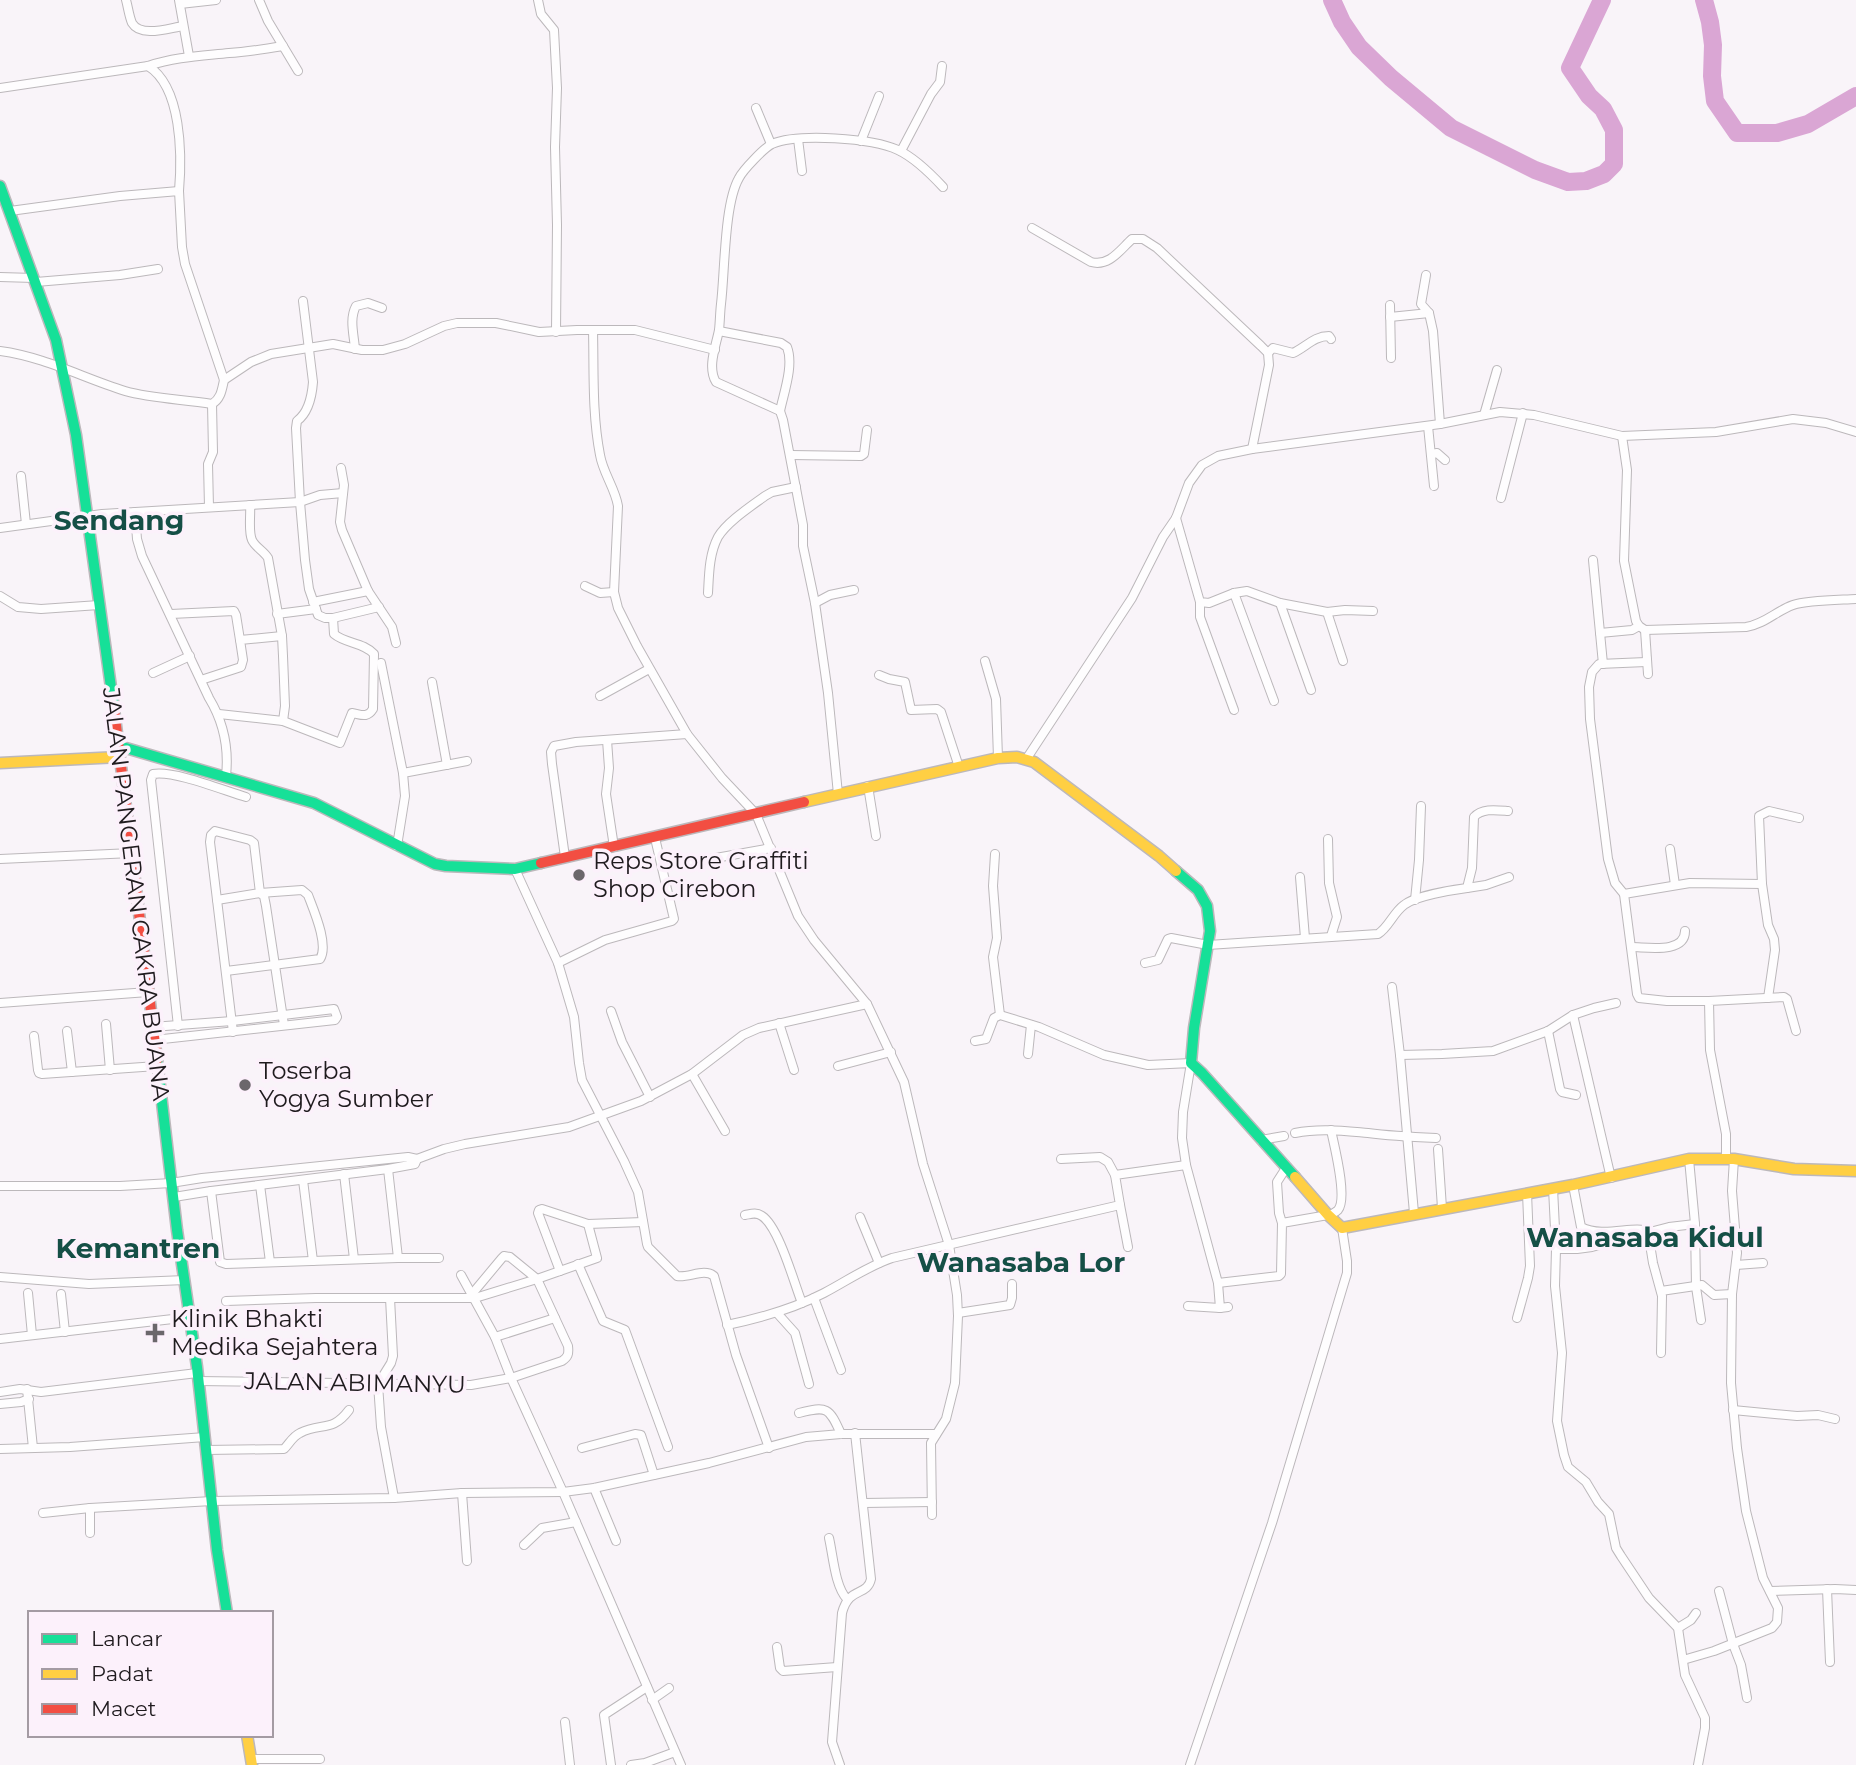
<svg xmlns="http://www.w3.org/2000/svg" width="1856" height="1765" viewBox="0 0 1856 1765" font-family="Montserrat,sans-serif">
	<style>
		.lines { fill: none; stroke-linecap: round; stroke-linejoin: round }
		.river { stroke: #daa6d4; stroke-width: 18 }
		.street-casing { stroke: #bcb8bb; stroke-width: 10 }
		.fast-casing { stroke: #bcb8bb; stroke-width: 13 }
		.slow-casing { stroke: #bcb8bb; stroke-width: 13 }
		.jam-casing { stroke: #bcb8bb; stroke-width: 13 }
		.street { stroke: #fefdfe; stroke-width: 8 }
		.fast { stroke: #16e098; stroke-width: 10 }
		.slow { stroke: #ffcf43; stroke-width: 10 }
		.jam { stroke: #f24e42; stroke-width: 10 }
		.poi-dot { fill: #6b676b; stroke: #fcf1fb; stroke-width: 2.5 }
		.labels { text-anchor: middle; stroke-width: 7; stroke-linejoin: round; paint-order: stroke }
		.poi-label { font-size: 24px; fill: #1f1b1e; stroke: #fcf1fb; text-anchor: start }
		.street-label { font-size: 24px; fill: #1f1b1e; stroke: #fcf1fb }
		.quarter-label { font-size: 28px; font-weight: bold; fill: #154f46; stroke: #fcf1fb }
	</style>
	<rect width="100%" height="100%" fill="#f9f4f9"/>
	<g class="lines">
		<g class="river">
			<path d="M1332,0l10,22 17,25 32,31 60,50 84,42 33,12 18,-1 18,-7 10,-10v-34l-11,-21 -14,-13 -19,-28 32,-68"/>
			<path d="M1704,0l6,22 3,23 -1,31 3,25 22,32h40l31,-9 48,-28"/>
		</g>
		<defs>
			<g id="street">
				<path d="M126,0c2,7 3,16 6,23 9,15 37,5 51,3"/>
				<path d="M179,0l10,56"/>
				<path d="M259,0l9,21 30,50"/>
				<path d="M538,0l3,14 13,16 3,58 -2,59 2,78 -1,107"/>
				<path d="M180,4l36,-4"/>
				<path d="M148,66c34,21 34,90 31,125"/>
				<path d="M0,88l148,-22c27,-9 53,-10 81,-13 18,-1 36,-4 54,-7"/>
				<path d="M756,108l15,36"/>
				<path d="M798,139l4,32"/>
				<path d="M861,141l18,-45"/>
				<path d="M901,151l30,-57 9,-12 2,-16"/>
				<path d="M1032,228l59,34c18,5 29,-12 41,-23h11l14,9 104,98 7,7 1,12 -17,84"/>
				<path d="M1426,275l-5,29 8,9 4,18 7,93"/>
				<path d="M0,277l34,1"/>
				<path d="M36,282l84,-7 38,-6"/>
				<path d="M1390,305l1,53"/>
				<path d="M1390,317l39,-4"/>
				<path d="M593,330c1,41 -1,84 7,125 3,18 15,33 18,51l-4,86 4,16 19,38 50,88 35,44 34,36 42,102 16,24 53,64 37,78 19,82 26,81 8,50 1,21 -3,67 -9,36 -15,24 1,72"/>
				<path d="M719,331l62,12 6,4c7,18 -3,45 -7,64"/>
				<path d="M355,349c-1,-14 -6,-30 1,-43l12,-3 14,5"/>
				<path d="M0,351c45,6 83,27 125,40 28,8 59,8 87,13 9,-5 10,-15 12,-24l-39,-116 -3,-17 -3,-56 -59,5 -110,15"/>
				<path d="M1268,353l5,-5 20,5c13,-6 21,-17 36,-17l2,3"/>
				<path d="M224,380l27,-18 20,-8 62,-10 29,6h21l22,-6 39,-18 13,-3h39l43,9 38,-2h58l80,20"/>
				<path d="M1484,415l13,-45"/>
				<path d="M1428,426l6,60"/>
				<path d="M1622,436l5,34 -3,91 12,60 3,5 6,4 101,-3c19,-3 30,-16 47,-22 15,-5 46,-5 63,-6"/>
				<path d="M1431,454l6,-1 8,7"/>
				<path d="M791,455l70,1 3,-2 3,-24"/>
				<path d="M341,468l3,17 -4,37 2,8 26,61 24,36 4,16"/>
				<path d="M21,476l5,48"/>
				<path d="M1501,498l22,-85"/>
				<path d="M250,505c1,10 -2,26 2,35 3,7 12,11 16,18l14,78 1,20 2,50 -2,15"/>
				<path d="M209,507l-1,-43 5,-12 -1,-48"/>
				<path d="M135,512l2,27 5,17 67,142c14,23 20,50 17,78"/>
				<path d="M1176,518l24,84 9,1 25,-10 13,-2 33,12 47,9 18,-2 28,1"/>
				<path d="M0,528l102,-14 198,-12 20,-7 23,-2"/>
				<path d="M1593,560l10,104"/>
				<path d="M585,586l15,7 14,-1"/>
				<path d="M708,593c1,-18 1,-39 10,-56 9,-15 32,-30 47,-41l7,-4 24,-5"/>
				<path d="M1234,593l40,108"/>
				<path d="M0,596l18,11 23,2 58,-4"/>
				<path d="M313,602l55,-11"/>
				<path d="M1200,602v15l34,93"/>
				<path d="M815,603l15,-8 24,-5"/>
				<path d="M1280,603l31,87"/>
				<path d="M1327,612l16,49"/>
				<path d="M171,614l63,-3 2,4 4,25"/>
				<path d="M277,614l39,-5"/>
				<path d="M333,618l46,-11"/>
				<path d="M1645,630l3,44"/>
				<path d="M1600,633l32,-3 7,-4"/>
				<path d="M985,661l11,38 2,59"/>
				<path d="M381,663l22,110"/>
				<path d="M153,673l37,-17"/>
				<path d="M879,675l10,4 16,3 6,28 26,-1 4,3 18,55"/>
				<path d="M201,680l40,-13 2,-7 -3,-20 42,-4"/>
				<path d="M432,682l15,83"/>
				<path d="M600,696l49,-27"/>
				<path d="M219,714l64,7 57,22 12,-30c8,1 15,6 21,-4l1,-55c-11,-12 -28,-10 -40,-20l-1,-16h-8l-7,-3 -9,-26 -4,-29 -5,-58 -4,-74 1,-7c11,-8 15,-26 16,-39l-10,-81"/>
				<path d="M607,740l2,28 -3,26 8,53"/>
				<path d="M1027,758l105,-160 31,-61 13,-19 13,-35 13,-18 16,-9 34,-7 188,-25 60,-12 34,3 88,21 94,-4 77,-13 33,4 30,9"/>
				<path d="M868,786l8,50"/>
				<path d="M838,794l-10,-101 -13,-90 -12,-57v-21l-20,-105 -3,-9 -64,-29c-9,-15 0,-36 3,-52 1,-9 1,-18 2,-26 4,-33 3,-100 18,-126 4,-8 25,-30 33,-34 26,-11 100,-6 126,6 17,8 32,23 45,37"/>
				<path d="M1328,839l1,44 8,34 -6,19"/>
				<path d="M397,846l8,-50 -2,-23 64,-12"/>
				<path d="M1670,849l5,36"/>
				<path d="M995,854l-2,32 4,52 -4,19 7,58"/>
				<path d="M565,857l-13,-93 -1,-12 3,-6 22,-4 111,-8"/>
				<path d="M0,859l132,-6"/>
				<path d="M688,863l83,-15"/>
				<path d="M515,869l43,94 16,54 5,46 3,17 42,81 14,31 9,52 1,3 29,29c12,2 27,-8 37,0l22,79 33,93"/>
				<path d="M1300,877l5,61"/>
				<path d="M1467,888l19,-3 23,-8"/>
				<path d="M1624,894l-9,-11 -7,-24 -18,-140 -1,-32 3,-15 7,-8 47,-2"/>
				<path d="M217,900l43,-7 42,-3 6,5c6,16 21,50 12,64l-94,12"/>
				<path d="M1415,900l4,-40 2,-54"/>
				<path d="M1632,947c15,0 53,7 53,-16"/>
				<path d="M558,963l47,-23 67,-19 2,-2 -19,-81"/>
				<path d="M1145,963l13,-3 10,-21 3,-1 37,7 170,-11c11,-7 15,-21 26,-29 11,-9 48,-15 63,-17l5,-20 2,-51c8,-9 22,-7 34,-6"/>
				<path d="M1392,987l8,68 14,158"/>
				<path d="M1768,998l7,-48 -1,-11 -6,-14 -6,-41 -3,-68 10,-5 30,7"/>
				<path d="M1709,1001h-42l-28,-3 -2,-4 -13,-100 66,-11 72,1"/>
				<path d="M0,1003l148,-11"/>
				<path d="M611,1011l11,31 28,55"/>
				<path d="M1573,1015l38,163"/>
				<path d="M779,1023l15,47"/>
				<path d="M106,1024l4,46"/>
				<path d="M178,1026l-27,-246 2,-6c21,-4 72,17 93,23"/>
				<path d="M152,1027l80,-6 102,-12 3,8 -2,3 -181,20"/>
				<path d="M67,1031l5,41"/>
				<path d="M1548,1031l12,58 2,3 14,3"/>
				<path d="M233,1032l-23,-190 1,-7 4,-4 35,9 4,3 6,50 4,3 2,10 18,119"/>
				<path d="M34,1036l4,34 1,3 3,1 115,-8"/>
				<path d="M975,1041l11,-2 8,-21 6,-3 39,12 65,28 44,10 43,-2 -8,49 -1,26 4,27 32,118 2,25 8,-1"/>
				<path d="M1028,1054l3,-29"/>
				<path d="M1400,1055l42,-1 51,-3 55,-20 25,-16 21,-7 22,-5"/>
				<path d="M838,1066l53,-14"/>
				<path d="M692,1074l33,57"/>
				<path d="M1295,1133c25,-5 49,-2 73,0 23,3 45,4 68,5"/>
				<path d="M1261,1140l23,-4"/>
				<path d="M1438,1149l4,59"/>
				<path d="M1726,1158v-24l-16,-84 -1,-49 75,-4 3,2 9,32"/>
				<path d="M417,1159l27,-10 21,-5 104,-17 72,-26 51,-27 51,-39 16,-7 108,-24"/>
				<path d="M1061,1159l39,-2 8,5 7,13"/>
				<path d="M1689,1159l6,65 1,63 5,33"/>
				<path d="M344,1174l10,85"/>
				<path d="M303,1180l10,81"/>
				<path d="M260,1185l10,77"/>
				<path d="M1573,1185l8,42c23,12 55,-3 67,5l5,31 9,33 -1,57"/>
				<path d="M0,1186h120l51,-3 31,-5 206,-21 9,2 -2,5 -27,5 -177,22 -37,6"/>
				<path d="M1553,1188l3,61 -1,37 7,67 -5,68 7,34 4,12 18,15 12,20 11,12 7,34 5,8 28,42 29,30 7,47 20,43v10l-7,37"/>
				<path d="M211,1191l9,71 6,2 172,-6 -10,-89"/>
				<path d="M1120,1205l8,42"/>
				<path d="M745,1215c6,-1 11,-3 17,1 17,11 32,67 40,87"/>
				<path d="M860,1217l19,46"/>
				<path d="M1282,1223l-3,-10 -2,-31 9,-14"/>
				<path d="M1556,1249h21l15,-2 77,-20 26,-3"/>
				<path d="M398,1258h41"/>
				<path d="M578,1264l25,57 22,9 43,117"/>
				<path d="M1736,1265l27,-2"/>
				<path d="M560,1271l-22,-58 1,-3 3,-1 46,15 55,-2"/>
				<path d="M461,1275l34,62 16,41 52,114 118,273"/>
				<path d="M0,1277l89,7 96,-4"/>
				<path d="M1218,1283l61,-7 2,-2 1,-51 46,-8c4,-1 7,-2 10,-5 10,-12 -4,-65 -7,-80"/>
				<path d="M1661,1291l41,-6 12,10 18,-1"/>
				<path d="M28,1293l4,42"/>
				<path d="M61,1294l4,38"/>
				<path d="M390,1298l3,58 -2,7 -13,21 3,43 13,71"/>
				<path d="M814,1298l27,72"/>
				<path d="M226,1301l90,-3h159l62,-19 60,-21 -9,-34"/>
				<path d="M1188,1306l32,2"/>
				<path d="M777,1313l18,20 14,51"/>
				<path d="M958,1313l52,-8 2,-7v-14"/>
				<path d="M1517,1318l11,-40 2,-12 -3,-73"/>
				<path d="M727,1325c34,-7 66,-16 97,-32 23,-12 44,-27 68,-35l228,-53 -5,-30 71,-10"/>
				<path d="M495,1337l60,-19"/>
				<path d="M0,1339l190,-22"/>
				<path d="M198,1381l273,4 40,-7 51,-17c6,-4 7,-7 6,-15l-31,-67 -27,-22 -6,-1 -2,2 -30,36"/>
				<path d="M27,1389l6,59"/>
				<path d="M0,1392l20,-3 21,3 156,-19"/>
				<path d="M0,1404l21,-2 8,-3"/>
				<path d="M1733,1410l64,6 21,-1 17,4"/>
				<path d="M799,1413c28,-7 30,-6 42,21"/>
				<path d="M582,1448l53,-14 6,1 13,40"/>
				<path d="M0,1449l70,-2 135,-10"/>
				<path d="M206,1450l78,-1c5,-5 9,-13 16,-16 21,-11 32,0 49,-23"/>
				<path d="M594,1488l22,53"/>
				<path d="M462,1493l5,68"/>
				<path d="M864,1503l68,-1"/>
				<path d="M43,1513l47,-5 122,-7 182,-3 68,-5 101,-1 31,-4 115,-25 97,-26 35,-3h95"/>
				<path d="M90,1533v-25"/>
				<path d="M829,1538c4,17 6,49 18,61"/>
				<path d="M524,1545l18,-17 34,-6"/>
				<path d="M1827,1589l3,73"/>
				<path d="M1719,1591l14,53 8,21 6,33"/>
				<path d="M1770,1591l65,-2 21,1"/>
				<path d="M1678,1628l13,-8 5,-7"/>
				<path d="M777,1647l3,21 3,3 54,-4"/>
				<path d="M1683,1660l31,-9 58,-23 5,-6 1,-14 -15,-30 -17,-67 -9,-63 -6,-65 1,-89 5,-41 -5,-62 2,-32"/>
				<path d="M652,1700l17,-12"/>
				<path d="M565,1722l5,43"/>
				<path d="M251,1759h69"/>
				<path d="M611,1765l-7,-50 43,-28"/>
				<path d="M631,1765l14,-2 30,-11"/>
				<path d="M840,1765l-8,-23 10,-129c7,-27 25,-16 29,-34l-16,-146"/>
				<path d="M1190,1765l82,-242 75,-250v-12l-5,-33"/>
			</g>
			<g id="fast">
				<path d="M0,186l56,154 20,95 38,274"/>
				<path d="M119,746l195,57 121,61 11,2 69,3 26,-6"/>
				<path d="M1176,871l22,19 9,16 3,25 -16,97 -3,35 11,10 93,104"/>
				<path d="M157,1060l20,170 20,137 20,183 10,63"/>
			</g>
			<g id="slow">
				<path d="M0,763l119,-6"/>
				<path d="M804,802l194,-44 19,-1 17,5 125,94 17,15"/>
				<path d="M1295,1177l33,38 14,13 231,-43 116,-26h45l60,10 62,2"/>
				<path d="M247,1735l5,30"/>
			</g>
			<g id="jam">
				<path d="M114,709l43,351"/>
				<path d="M541,863l263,-61"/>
			</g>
		</defs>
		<use href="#street" class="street-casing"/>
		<use href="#fast" class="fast-casing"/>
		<use href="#slow" class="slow-casing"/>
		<use href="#jam" class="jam-casing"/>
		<use href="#street" class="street"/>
		<use href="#fast" class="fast"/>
		<use href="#slow" class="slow"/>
		<use href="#jam" class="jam"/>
	</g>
	<g class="poi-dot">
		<circle cx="579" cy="875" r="7"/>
		<circle cx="245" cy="1085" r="7"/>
		<path d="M151.5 1322.5h7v7h7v7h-7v7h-7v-7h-7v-7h7z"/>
	</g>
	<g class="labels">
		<g class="poi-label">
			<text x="593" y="869">Reps Store Graffiti<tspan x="593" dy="28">Shop Cirebon</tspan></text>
			<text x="259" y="1079">Toserba<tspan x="259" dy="28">Yogya Sumber</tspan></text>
			<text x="171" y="1327">Klinik Bhakti<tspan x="171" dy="28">Medika Sejahtera</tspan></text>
		</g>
		<g class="street-label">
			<text transform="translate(136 894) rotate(83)" y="8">JALAN PANGERAN CAKRA BUANA</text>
			<text transform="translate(355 1383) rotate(1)" y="8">JALAN ABIMANYU</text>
		</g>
		<g class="quarter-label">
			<text x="119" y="530">Sendang</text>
			<text x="1645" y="1247">Wanasaba Kidul</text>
			<text x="138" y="1258">Kemantren</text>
			<text x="1021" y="1272">Wanasaba Lor</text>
		</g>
	</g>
	<rect x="28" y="1611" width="245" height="126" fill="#fcf1fb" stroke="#a49ba3" stroke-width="2"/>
	<rect x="42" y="1634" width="35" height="10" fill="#16e098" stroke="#a49ba3" stroke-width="2"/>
	<text x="91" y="1646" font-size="21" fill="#1f1b1e">Lancar</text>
	<rect x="42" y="1669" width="35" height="10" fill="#ffcf43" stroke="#a49ba3" stroke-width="2"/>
	<text x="91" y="1681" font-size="21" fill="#1f1b1e">Padat</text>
	<rect x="42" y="1704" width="35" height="10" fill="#f24e42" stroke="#a49ba3" stroke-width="2"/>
	<text x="91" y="1716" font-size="21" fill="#1f1b1e">Macet</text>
</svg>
